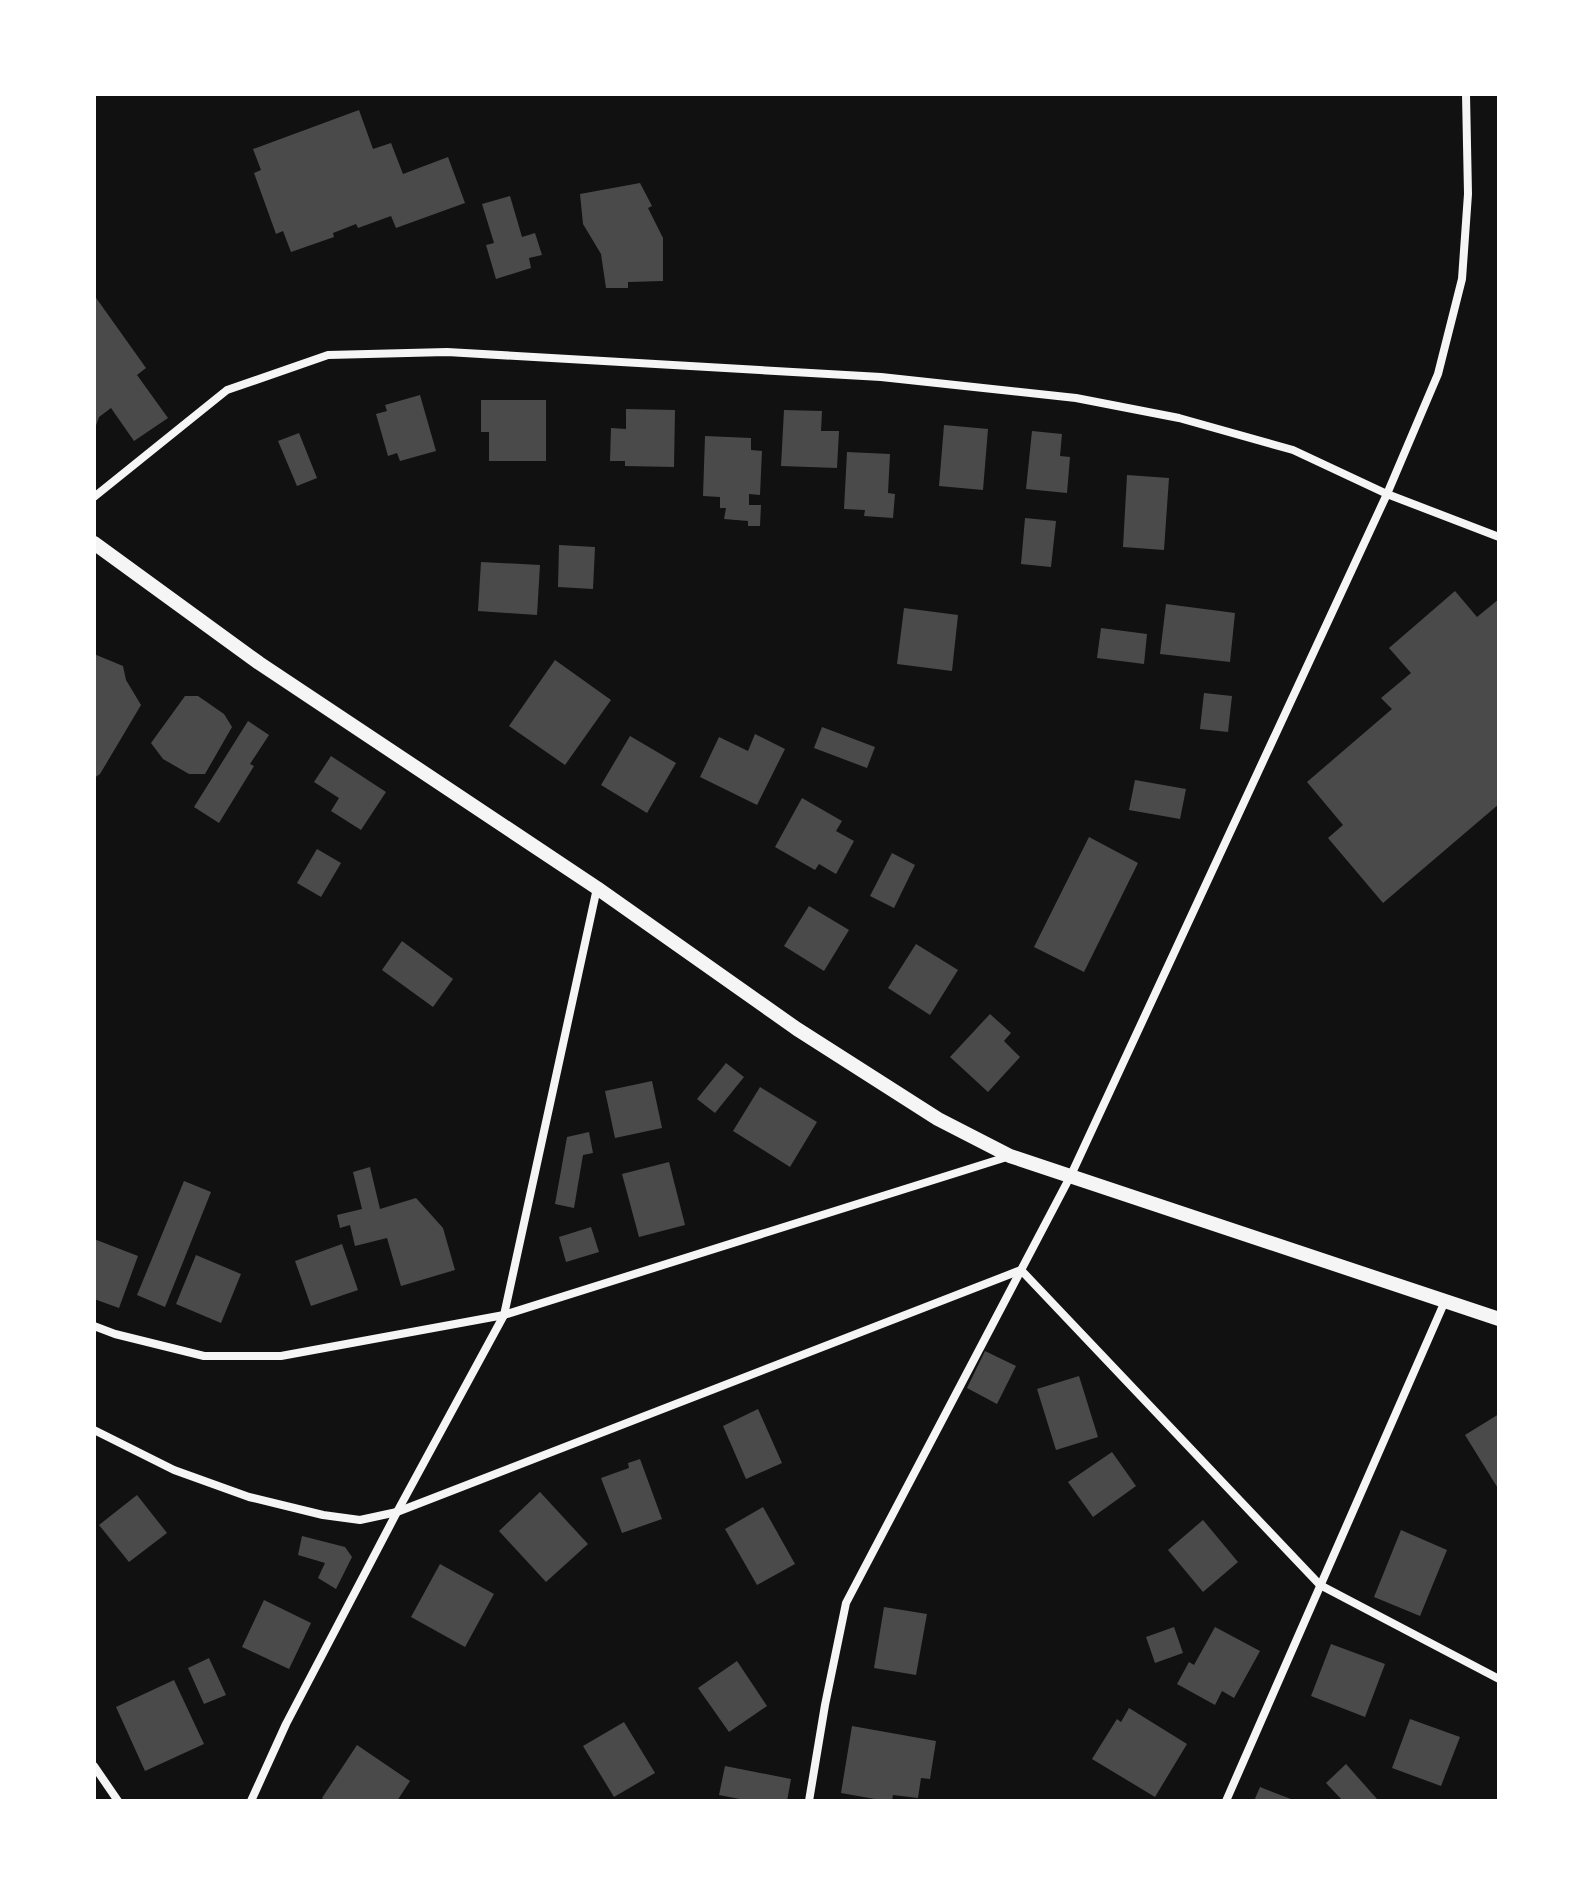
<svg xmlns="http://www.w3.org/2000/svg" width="1593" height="1895" viewBox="0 0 1593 1895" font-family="'Roboto Condensed',sans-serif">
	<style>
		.building { fill: #4a4a4a }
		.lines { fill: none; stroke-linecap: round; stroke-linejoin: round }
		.minor { stroke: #f5f5f5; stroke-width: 8 }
		.tertiary { stroke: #f5f5f5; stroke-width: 14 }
	</style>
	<rect width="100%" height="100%" fill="#111"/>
	<g class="building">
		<path d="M359,110l14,39 18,-6 12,31 45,-17 17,46 -69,25 -5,-12 -33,12 -2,-4 -23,9 1,4 -43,15 -8,-21 -7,3 -22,-61 7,-3 -8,-21z"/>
		<path d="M640,183l12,23 -4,2 15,30v43l-35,1v6h-22l-5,-34 -18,-30 -3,-30z"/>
		<path d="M510,196l12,41 13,-4 7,22 -13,3 2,10 -35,11 -10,-34 8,-2 -12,-39z"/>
		<path d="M94,295l52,73 -9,7 31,43 -34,23 -23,-33 -12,9 -5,14z"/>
		<path d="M420,395l16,56 -36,10 -3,-8 -9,3 -12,-42 11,-3 -2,-6z"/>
		<path d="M481,400h65v61h-57v-29h-8z"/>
		<path d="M626,409l49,1 -1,57 -49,-1v-5h-15l1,-33 15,1z"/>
		<path d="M784,410l38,1 -1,20h18l-2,37 -56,-2z"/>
		<path d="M944,425l44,4 -5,61 -44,-4z"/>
		<path d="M1032,431l30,3 -2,22 10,1 -3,36 -41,-4z"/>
		<path d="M299,433l18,45 -20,8 -19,-45z"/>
		<path d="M705,436l46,2v12l11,1 -2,44 -11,-1v11h12l-1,21h-12v-5l-24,-2 2,-11h-6v-11l-17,-1z"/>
		<path d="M847,452l43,2 -2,39 7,1 -2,24 -29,-2 1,-6 -21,-1z"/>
		<path d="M1127,475l42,3 -5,72 -41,-3z"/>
		<path d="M1025,518l31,3 -5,46 -30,-3z"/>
		<path d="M559,545l36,2 -2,42 -35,-2z"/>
		<path d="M481,562l59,3 -3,50 -59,-4z"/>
		<path d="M1455,591l22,26 22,-18v205l-116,99 -55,-65 15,-13 -36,-43 85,-73 -11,-11 30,-25 -22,-25z"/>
		<path d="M1166,604l69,9 -5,49 -70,-8z"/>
		<path d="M904,608l54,7 -6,56 -55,-7z"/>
		<path d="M1101,628l46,6 -3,30 -47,-6z"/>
		<path d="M94,654l29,12 3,14 15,25 -41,69 -6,4z"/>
		<path d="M555,660l56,40 -46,65 -56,-39z"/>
		<path d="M1204,693l28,3 -4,36 -28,-3z"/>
		<path d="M185,696h13l26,18 8,13 -27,47h-16l-26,-15 -12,-16z"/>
		<path d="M248,721l21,14 -19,29 4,2 -35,57 -25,-16z"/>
		<path d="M822,727l53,20 -8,21 -53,-20z"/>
		<path d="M755,734l30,15 -28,56 -57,-28 19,-40 29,14z"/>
		<path d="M630,736l46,27 -29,50 -46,-28z"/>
		<path d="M331,756l55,36 -25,38 -30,-19 8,-13 -25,-16z"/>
		<path d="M1135,780l51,9 -6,30 -51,-9z"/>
		<path d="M802,798l40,23 -6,10 18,10 -18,33 -17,-10 -4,6 -40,-23z"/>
		<path d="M1089,837l49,26 -54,109 -50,-25z"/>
		<path d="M317,849l24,14 -20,34 -24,-14z"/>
		<path d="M892,853l23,12 -21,43 -24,-12z"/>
		<path d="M809,906l40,24 -25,41 -40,-25z"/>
		<path d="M402,941l51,38 -20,28 -51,-37z"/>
		<path d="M916,944l42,26 -28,45 -42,-27z"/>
		<path d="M990,1014l21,19 -7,8 16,16 -32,35 -38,-35z"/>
		<path d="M726,1063l18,14 -29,36 -18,-14z"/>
		<path d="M652,1081l10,47 -47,10 -10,-47z"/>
		<path d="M760,1087l57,35 -27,45 -57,-36z"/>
		<path d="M589,1132l4,21 -10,2 -9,53 -19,-4 12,-67z"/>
		<path d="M669,1162l16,63 -46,12 -17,-63z"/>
		<path d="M370,1167l10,42 36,-11 27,30 12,42 -54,16 -14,-48 -32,8 -5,-21 -10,3 -3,-13 25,-6 -9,-37z"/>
		<path d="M184,1181l27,11 -46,115 -28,-12z"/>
		<path d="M591,1227l8,25 -33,10 -7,-25z"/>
		<path d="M94,1239l44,17 -19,52 -25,-9z"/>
		<path d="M342,1244l16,46 -47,16 -16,-45z"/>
		<path d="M196,1255l45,19 -20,49 -45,-19z"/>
		<path d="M985,1351l31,15 -19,38 -30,-16z"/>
		<path d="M1079,1376l19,61 -42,13 -19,-61z"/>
		<path d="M758,1409l24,54 -36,16 -23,-53z"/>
		<path d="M1499,1414v76l-34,-55z"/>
		<path d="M1112,1452l24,34 -43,31 -25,-35z"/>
		<path d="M640,1459l22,60 -40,14 -21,-55 28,-10 -1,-5z"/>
		<path d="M540,1492l48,52 -42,38 -47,-51z"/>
		<path d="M137,1495l30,38 -38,29 -30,-37z"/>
		<path d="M763,1507l32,57 -38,21 -32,-56z"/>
		<path d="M1203,1520l35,42 -35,30 -35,-42z"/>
		<path d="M1401,1530l46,20 -27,66 -46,-19z"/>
		<path d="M302,1536l43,11 7,10 -16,32 -18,-11 7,-15 -27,-8z"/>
		<path d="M440,1564l54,30 -29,53 -54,-30z"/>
		<path d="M264,1600l47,23 -22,46 -47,-22z"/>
		<path d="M884,1607l43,7 -11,61 -42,-7z"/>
		<path d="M1174,1627l9,26 -28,10 -9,-26z"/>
		<path d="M1215,1627l45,24 -26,47 -12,-7 -7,14 -38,-21 12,-22 5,3z"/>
		<path d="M1331,1644l54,20 -20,53 -54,-21z"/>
		<path d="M209,1658l17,37 -22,9 -16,-36z"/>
		<path d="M737,1661l30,45 -38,26 -31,-44z"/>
		<path d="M174,1680l30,64 -59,27 -29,-64z"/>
		<path d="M1129,1708l58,36 -32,53 -63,-38 25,-40 4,3z"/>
		<path d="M1410,1719l50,18 -19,49 -49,-18z"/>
		<path d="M624,1722l31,51 -41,24 -31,-51z"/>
		<path d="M852,1726l84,15 -6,38 -9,-1 -3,20 -25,-3 -1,6h-6l-45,-8z"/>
		<path d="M357,1745l53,36 -13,20h-71l-4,-3z"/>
		<path d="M1346,1764l31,35 -2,2h-32l-17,-18z"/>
		<path d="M725,1766l66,13 -4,22h-37l-31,-6z"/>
		<path d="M1260,1787l36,14h-42z"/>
	</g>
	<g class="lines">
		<g class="minor">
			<path d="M94,497l133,-107 101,-35 119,-3 434,25 195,21 103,20 114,32 94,44 112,43"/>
			<path d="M94,1326l21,8 89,22h77l223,-41 506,-159"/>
			<path d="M94,1430l80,40 75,27 74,18 37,5 37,-8 624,-242 299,315 179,94"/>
			<path d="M94,1766l24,35"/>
			<path d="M251,1801l35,-77 111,-212 107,-197 93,-427"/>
			<path d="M809,1801l16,-96 21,-102 225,-428 316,-681 51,-120 24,-95 6,-85 -2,-100"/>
			<path d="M1226,1801l219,-500"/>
		</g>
		<path class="tertiary" d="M94,543l165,120 338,225 200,141 141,90 72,37 489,163"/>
	</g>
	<rect width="1593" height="1895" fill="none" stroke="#ffffff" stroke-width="192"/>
</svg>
